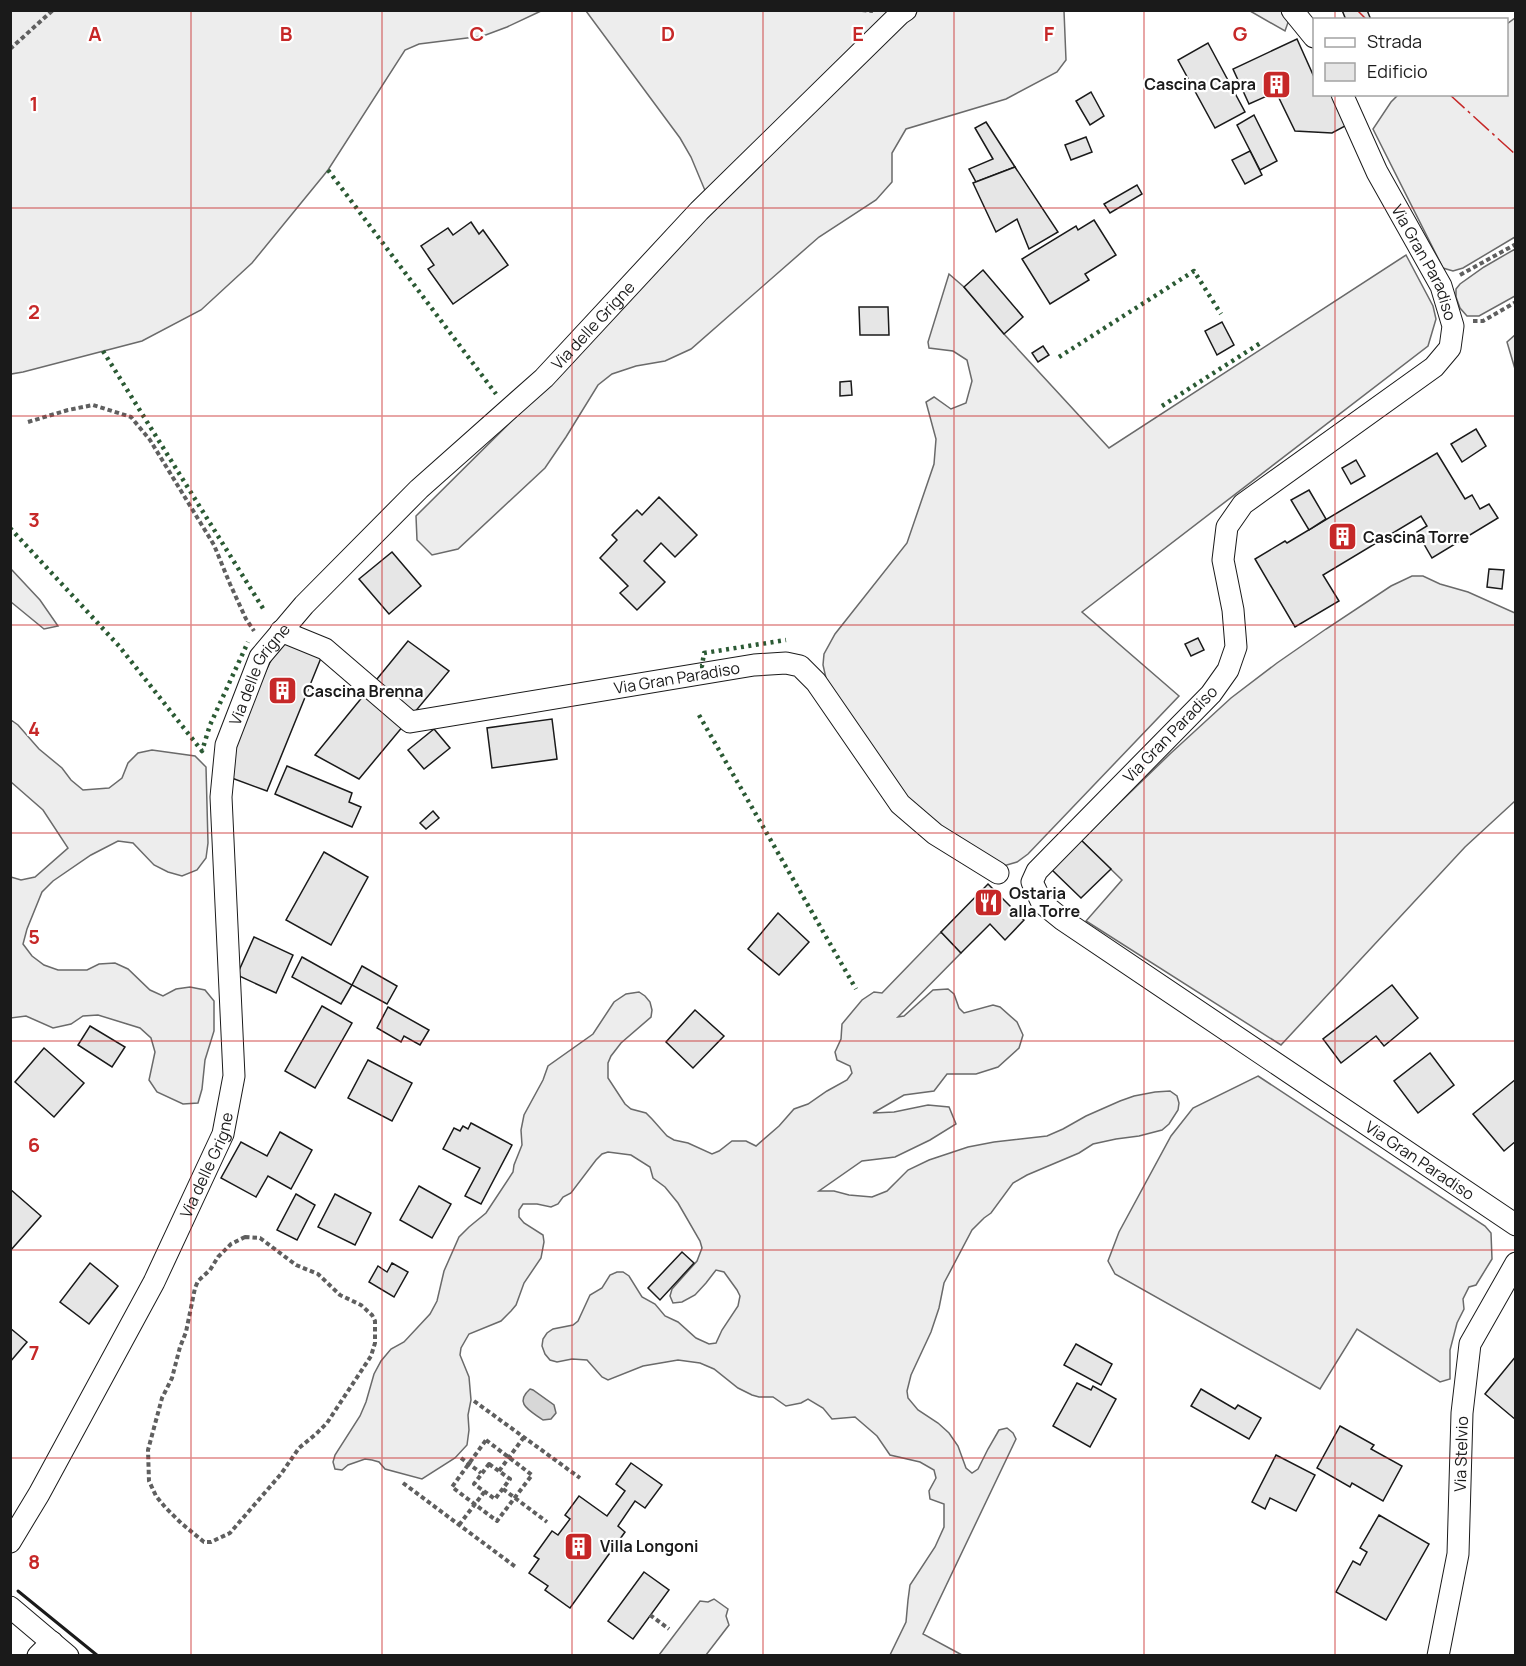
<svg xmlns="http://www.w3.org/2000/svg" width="1526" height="1666" viewBox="0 0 1526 1666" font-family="Manrope,sans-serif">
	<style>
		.built { fill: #ededed; stroke: #6a6a6a; stroke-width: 1.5 }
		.water { fill: #d7d7d7; stroke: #6a6a6a; stroke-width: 1.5 }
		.building { fill: #e6e6e6; stroke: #1a1a1a; stroke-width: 1.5 }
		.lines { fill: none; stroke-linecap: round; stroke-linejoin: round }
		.street-casing { stroke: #1a1a1a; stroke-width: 23 }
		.path { stroke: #5f5f5f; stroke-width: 4; stroke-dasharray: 4.5 3; stroke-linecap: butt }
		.street { stroke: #fff; stroke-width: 21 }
		.hedge { stroke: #2b5a34; stroke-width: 4.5; stroke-dasharray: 3 4.5; stroke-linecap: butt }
		.wall { stroke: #1a1a1a; stroke-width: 3 }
		.power { stroke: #c62828; stroke-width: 1.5; stroke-dasharray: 21 4.5 3 4.5; stroke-linecap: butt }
		.grid { fill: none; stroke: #c62828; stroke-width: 1.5; stroke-opacity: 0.55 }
		.labels { text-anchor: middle; stroke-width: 4.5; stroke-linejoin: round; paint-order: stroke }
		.poi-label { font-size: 16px; font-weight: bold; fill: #1a1a1a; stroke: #fff; text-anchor: start }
		.street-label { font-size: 16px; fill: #1a1a1a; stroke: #fff }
		.grid-label { font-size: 20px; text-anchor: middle; font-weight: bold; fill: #c62828; stroke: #fff; stroke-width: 4.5; stroke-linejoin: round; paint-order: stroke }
	</style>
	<rect width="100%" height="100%" fill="#fff"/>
	<g class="built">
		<path d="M10,11l1,-1 530,1 -34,16 -24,9 -64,8 -14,6 -77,120 -76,93 -51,47 -59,31 -119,31 -12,2z"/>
		<path d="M586,11h478l2,49 -9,12 -51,27 -100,30 -14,24v29l-16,18 -57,37 -128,112 -26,12 -29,5 -24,8 -14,11 -32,52 -21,31 -87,81 -26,6 -15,-15 -1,-24 147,-146 146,-170 -18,-43 -11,-19z"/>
		<path d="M1250,11h36l5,3 -6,17z"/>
		<path d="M1515,18v219l-52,31 -10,3 -10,-3 -70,-139 18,-27 7,-7 108,-1 1,-70z"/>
		<path d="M1515,249v47l-36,20h-12l-7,-8 -4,-11v-8l4,-5 24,-17z"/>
		<path d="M1406,255l27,51 3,13 -8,27 -346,266 97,84 -151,158 -11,8 -17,5 -98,-66 -74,-114 -5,-22 1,-11 11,-20 72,-91 27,-79 2,-25 -10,-37 8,-5 17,12 15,-6 6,-22 -5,-21 -14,-9 -24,-3 -1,-6 21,-68 15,13 40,47 105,114z"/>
		<path d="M1515,335v34l-8,-27z"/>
		<path d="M11,569l29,31 18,26 -14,3 -33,-27z"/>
		<path d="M1412,576h11l17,8 28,8 47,21v188l-50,46 -184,198 -195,-124 36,-41 -41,-40 90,-87 60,-55 46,-35 49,-34 65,-43z"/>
		<path d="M11,720l7,5 21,24 23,19 9,12 12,10 26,-2 13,-10 6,-15 10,-10 14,-3 43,6 11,11 2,76 -2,15 -9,12 -15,6 -14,-4 -14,-7 -21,-22 -15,-2 -27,14 -38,26 -11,11 -15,37 -4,15 9,12 12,9 14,5h29l12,-6 16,-1 13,6 22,21 13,6 13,-7 14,-2 15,3 9,11v30l-9,29 -3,29 -4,14 -15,1 -26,-12 -8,-12 6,-28 -4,-14 -11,-10 -42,-13 -15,1 -12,8 -18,4 -27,-12 -15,2v-141l10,3 14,-3 33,-29 -25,-38 -32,-28z"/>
		<path d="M941,932l20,21 -63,64 6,-1 29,-26 15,-1 6,5 5,14 5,5 29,-8 7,2 17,15 6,13 -4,13 -21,19 -22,7h-29l-13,17 -30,4 -31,18 21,-1 34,-7 21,2 7,17 -26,16 -35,17 -33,4 -43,30h15l15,4 23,2 15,-6 21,-21 21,-10 39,-13 26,-5 53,-6 16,-7 23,-13 34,-15 14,-5 21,-4 15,-1 7,5 2,7 -1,7 -9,14 -7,6 -23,6 -23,3 -23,5 -14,9 -52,22 -14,8 -22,30 -7,5 -12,12 -28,53 -5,25 -8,24 -20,43 -4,16 1,7 10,12 20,13 11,10 9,13 8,22 6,5 6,-4 10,-20 11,-19 8,-2 6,5 3,6 -93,195 39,21h-72l16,-33 2,-22 2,-15 25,-38 9,-20v-23l-14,-5 -1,-8 7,-13 -2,-8 -14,-8 -30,-7 -13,-19 -22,-19 -23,2 -9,-11 -15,-9 -7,4 -15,3 -13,-9h-14l-7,-2 -14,-7 -24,-19 -14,-6 -22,-3 -35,6 -35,14 -6,-3 -15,-17 -15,-1 -15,3 -7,-2 -5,-6 -3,-8 1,-7 4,-6 6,-4 20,-4 5,-4 12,-26 12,-7 8,-13 7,-3h6l6,4 13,21 13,7 10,12 13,6 18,16 13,6 7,-1 6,-13 16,-24 2,-10 -3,-6 -13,-18 -8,-2 -10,13 -11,12 -13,7 -9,1 -3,-7 2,-7 25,-28 5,-13 -2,-7 -22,-38 -13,-16 -12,-9 -3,-11 -19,-12 -23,-3 -6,2 -6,6 -25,33 -8,4 -5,7 -7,3 -14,-3h-14l-4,6v7l5,6 19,12 1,7 -3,16 -17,25 -8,22 -5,6 -10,10 -32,13 -8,14 -1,7 9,22 2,23 -3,15 1,15 -2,15 -12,13 -33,21 -37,-10 -6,-7 -7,-2 -7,-1 -17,6 -6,5 -7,-1 -2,-7 2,-7 25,-39 6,-14 8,-28 7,-13 10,-12 13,-7 26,-28 7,-13 7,-30 15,-34 10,-10 17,-14 27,-41 1,-7 8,-20 -1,-15 3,-15 19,-35 5,-14 45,-32 21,-32 12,-8 13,-2 6,4 5,6 2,8 -1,7 -30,26 -10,13 -3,7v15l17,26 6,5 15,4 6,6 15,17 7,4 14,3 24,11 7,-3 13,-10h14l10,5 23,-20 15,-17 14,-5 19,-13 20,-11 5,-7 -2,-7 -13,-6 -2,-8 6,-13 1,-15 20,-24 12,-8 8,1z"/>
		<path d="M1258,1076l227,150 6,7 1,26 -16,26 -7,2 -6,12 1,10 -7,14 -7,27v29l-10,3 -83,-53 -37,60 -205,-115 -7,-13 11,-29 52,-96 22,-28z"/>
		<path d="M714,1599l14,10 -2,7 3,9 -23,30h-47l41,-54 8,1z"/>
	</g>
	<path class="water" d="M530,1389l3,1 21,15 2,8 -5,6 -8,1c-12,-9 -30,-16 -13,-31z"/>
	<g class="building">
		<path d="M1342,10h25l4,10h-25z"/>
		<path d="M1297,39l17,38v17h18l15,31 -15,8 -37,-2 -19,-39 -27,12 -16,-35z"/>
		<path d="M1208,43l37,69 -30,16 -37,-68z"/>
		<path d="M1091,92l13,24 -14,9 -14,-24z"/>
		<path d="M1254,115l23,46 -17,9 -23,-45z"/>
		<path d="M986,122l29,45 -39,15 -7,-13 24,-10 -18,-31z"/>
		<path d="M1086,137l6,15 -21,8 -6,-15z"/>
		<path d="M1250,151l12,24 -17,9 -13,-24z"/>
		<path d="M1015,167l43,65 -29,17 -12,-30 -21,13 -23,-49z"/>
		<path d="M1137,185l5,9 -32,19 -6,-9z"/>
		<path d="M1094,220l22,35 -31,19 4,6 -39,24 -28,-45 54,-33 2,4z"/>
		<path d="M471,222l8,12 4,-4 25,35 -55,39 -25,-35 6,-4 -13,-19 27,-18 5,7z"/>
		<path d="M983,270l40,47 -19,17 -40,-47z"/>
		<path d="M859,307h29l1,28h-29z"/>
		<path d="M1222,322l12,23 -17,10 -12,-24z"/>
		<path d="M1043,346l6,9 -11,7 -6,-9z"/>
		<path d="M851,381l1,14 -12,1v-14z"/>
		<path d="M1476,429l10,17 -24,16 -11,-18z"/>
		<path d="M1437,453l28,46 7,-4 8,14 9,-5 9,14 -66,40 -15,-26 10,-6 -6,-10 -98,59 16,26 -44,26 -40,-68 30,-18 2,2z"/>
		<path d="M1356,460l9,16 -14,8 -9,-16z"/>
		<path d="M1309,490l17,29 -17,11 -18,-30z"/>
		<path d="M659,497l38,38 -22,22 -14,-14 -17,18 21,21 -28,28 -17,-17 8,-7 -28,-28 17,-18 -5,-5 25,-25 5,5z"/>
		<path d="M392,552l29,34 -32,28 -30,-35z"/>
		<path d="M1489,569l15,1 -2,19 -15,-2z"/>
		<path d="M1198,638l6,12 -13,6 -6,-12z"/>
		<path d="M281,640l40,18 -54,133 -38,-14 11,-54z"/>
		<path d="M408,641l41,30 -90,108 -44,-24z"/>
		<path d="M552,719l5,40 -65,9 -5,-40z"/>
		<path d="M434,729l16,19 -26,21 -16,-19z"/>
		<path d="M287,766l65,27 -3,9 12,5 -9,20 -77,-33z"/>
		<path d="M433,811l6,7 -13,11 -6,-6z"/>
		<path d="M1081,840l30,29 -30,29 -29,-28z"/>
		<path d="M324,852l44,25 -37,68 -45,-25z"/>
		<path d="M988,884l36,36 -19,20 -15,-16 -29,29 -20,-21z"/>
		<path d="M778,913l31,29 -30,33 -31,-26z"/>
		<path d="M254,937l39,18 -17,38 -39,-18z"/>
		<path d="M302,957l50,28 -11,19 -49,-27z"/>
		<path d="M362,966l35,20 -10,18 -35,-19z"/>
		<path d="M1392,985l26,33 -34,28 -8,-10 -35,27 -18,-24z"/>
		<path d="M322,1006l30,17 -37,65 -30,-17z"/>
		<path d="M388,1007l41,23 -9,15 -16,-9 -3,6 -24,-14z"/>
		<path d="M695,1010l29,26 -31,32 -27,-26z"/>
		<path d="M90,1026l35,21 -13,20 -34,-22z"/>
		<path d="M44,1048l40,35 -30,34 -39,-35z"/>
		<path d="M1430,1053l24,32 -36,28 -24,-32z"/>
		<path d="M368,1060l44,23 -20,38 -44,-23z"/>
		<path d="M1516,1079v62l-12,10 -31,-37z"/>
		<path d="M471,1123l41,22 -31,59 -16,-8 15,-28 -37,-19 11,-21 6,3 3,-5 5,3z"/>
		<path d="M280,1132l32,18 -21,39 -23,-13 -12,21 -35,-19 20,-36 26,14z"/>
		<path d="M419,1186l32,18 -19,34 -32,-18z"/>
		<path d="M10,1189l31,27 -31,35z"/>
		<path d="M296,1194l19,11 -18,35 -20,-10z"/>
		<path d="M335,1194l36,19 -16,32 -37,-18z"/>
		<path d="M682,1252l12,11 -34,37 -12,-12z"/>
		<path d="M90,1263l28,23 -29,38 -29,-22z"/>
		<path d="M392,1263l16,9 -14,25 -25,-15 9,-16 9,6z"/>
		<path d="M10,1328l17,14 -17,20z"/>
		<path d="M1076,1344l36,20 -11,21 -37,-20z"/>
		<path d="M1516,1356v64l-31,-26z"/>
		<path d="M1077,1383l14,7 2,-4 23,13 -26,48 -37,-21z"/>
		<path d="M1201,1389l34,20 3,-4 23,13 -12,21 -58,-33z"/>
		<path d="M1340,1426l34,19 -3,4 31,17 -19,35 -31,-18 -2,4 -33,-19z"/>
		<path d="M1276,1455l39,20 -19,36 -26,-13 -5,11 -13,-7z"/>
		<path d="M631,1463l31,22 -17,23 -10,-7 -17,25 7,6 -55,76 -25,-18 3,-4 -19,-13 10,-14 -5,-3 18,-25 6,4 12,-16 -5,-4 14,-19 28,20 18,-25 -9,-7z"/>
		<path d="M1379,1515l50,29 -43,76 -50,-28 17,-31 7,4 7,-13 -7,-4z"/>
		<path d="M644,1572l25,18 -36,49 -25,-18z"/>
	</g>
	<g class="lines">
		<defs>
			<g id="street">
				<path d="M1292,10l22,27"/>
				<path id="s1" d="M1342,94l35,78 64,114 12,40 -3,22 -16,19 -191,137 -16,23 -4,33 10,50 3,37 -8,23 -17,24 -174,177 -5,11 10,21 21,17 453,305"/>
				<path id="s2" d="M281,631l44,18 85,73 344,-57 32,-2 14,3 16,16 84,122 35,30 63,39"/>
				<path id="s3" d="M10,1542l29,-48 115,-212 69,-148 11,-58 -13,-279 5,-52 34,-88 44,-52 115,-116 125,-111 155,-167 201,-197 6,-4"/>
				<path d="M10,1607l58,49"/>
				<path d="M38,1656l14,-14"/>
				<path id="s4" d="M1438,1656l20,-102 4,-141 8,-69 46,-81"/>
			</g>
		</defs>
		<use href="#street" class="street-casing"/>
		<g class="path">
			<path d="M862,10l11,1"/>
			<path d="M10,49l43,-39"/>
			<path d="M1460,275l56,-31"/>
			<path d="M1473,321h10l33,-19"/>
			<path d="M28,422l40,-12 25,-5 38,12 19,23 64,105 16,39 16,35 8,12"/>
			<path d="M245,1237l15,1 36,27 22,9 22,21 21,10 11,10 3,6v22l-4,13 -44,67 -11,11 -17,14 -18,26 -51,59 -19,9h-7l-23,-19 -16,-16 -9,-11 -7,-15 -1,-31 14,-52 10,-20 8,-31 6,-15 9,-44 3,-7 12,-11 8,-13 13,-13z"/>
			<path d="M474,1401l106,77"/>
			<path d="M486,1440l46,35 -35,46 -45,-34z"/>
			<path d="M461,1458l20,15"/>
			<path d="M489,1464l21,15 -15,20 -21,-15z"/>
			<path d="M499,1471l25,-34"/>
			<path d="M403,1483l114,85"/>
			<path d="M503,1489l44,33"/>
			<path d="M459,1525l26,-34"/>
			<path d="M650,1615l19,14"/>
		</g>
		<use href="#street" class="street"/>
		<g class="hedge">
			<path d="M328,170l168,224"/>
			<path d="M103,351l161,259"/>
			<path d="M1059,357l135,-86 27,43"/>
			<path d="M1162,406l100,-64"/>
			<path d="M10,528l109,118 83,105 8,-26 38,-83"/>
			<path d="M700,666h2l2,-13 82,-13"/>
			<path d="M699,715l157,274"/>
		</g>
		<path class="wall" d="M18,1591l80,65"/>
		<g class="power">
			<path d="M1357,10l10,10"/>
			<path d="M1449,94l67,61"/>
		</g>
	</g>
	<path class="grid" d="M191,10v1646M382,10v1646M572,10v1646M763,10v1646M954,10v1646M1144,10v1646M1335,10v10M1335,94v1562M10,208h1506M10,416h1506M10,625h1506M10,833h1506M10,1041h1506M10,1250h1506M10,1458h1506"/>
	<defs>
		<symbol id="building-square" viewBox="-11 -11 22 22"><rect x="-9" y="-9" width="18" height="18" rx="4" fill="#c62828" stroke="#fff"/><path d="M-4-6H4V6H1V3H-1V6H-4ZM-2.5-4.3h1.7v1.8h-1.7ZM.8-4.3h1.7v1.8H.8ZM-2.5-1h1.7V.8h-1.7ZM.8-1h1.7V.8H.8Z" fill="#fff"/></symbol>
		<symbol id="restaurant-square" viewBox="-11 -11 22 22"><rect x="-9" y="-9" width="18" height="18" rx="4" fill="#c62828" stroke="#fff"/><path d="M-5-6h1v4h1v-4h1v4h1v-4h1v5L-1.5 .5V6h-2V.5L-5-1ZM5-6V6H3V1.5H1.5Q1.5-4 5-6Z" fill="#fff"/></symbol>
	</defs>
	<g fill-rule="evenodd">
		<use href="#building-square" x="1260" y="68" width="33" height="33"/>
		<use href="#building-square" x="1326" y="520" width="33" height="33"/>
		<use href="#building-square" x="266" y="674" width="33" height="33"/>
		<use href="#restaurant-square" x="972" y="886" width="33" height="33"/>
		<use href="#building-square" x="562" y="1530" width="33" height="33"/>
	</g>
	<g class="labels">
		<g class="poi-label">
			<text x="1256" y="90" text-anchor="end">Cascina Capra</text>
			<text x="1363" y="543">Cascina Torre</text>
			<text x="303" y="697">Cascina Brenna</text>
			<text x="1009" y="899">Ostaria<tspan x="1009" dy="18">alla Torre</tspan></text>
			<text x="600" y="1552">Villa Longoni</text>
		</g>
		<g class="street-label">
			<text dy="6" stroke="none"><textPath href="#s1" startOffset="188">Via Gran Paradiso</textPath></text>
			<text dy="6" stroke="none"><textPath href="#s3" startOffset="1416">Via delle Grigne</textPath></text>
			<text dy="6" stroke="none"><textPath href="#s3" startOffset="930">Via delle Grigne</textPath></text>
			<text dy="6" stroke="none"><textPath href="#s2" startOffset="430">Via Gran Paradiso</textPath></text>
			<text transform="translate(1170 734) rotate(-46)" y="6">Via Gran Paradiso</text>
			<text dy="6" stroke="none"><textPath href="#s1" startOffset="1484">Via Gran Paradiso</textPath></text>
			<text dy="6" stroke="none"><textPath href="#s3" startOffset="426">Via delle Grigne</textPath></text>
			<text dy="6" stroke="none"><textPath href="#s4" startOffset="204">Via Stelvio</textPath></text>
		</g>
	</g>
	<g class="grid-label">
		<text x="95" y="41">A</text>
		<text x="286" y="41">B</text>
		<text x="477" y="41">C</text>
		<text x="668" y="41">D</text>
		<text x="858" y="41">E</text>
		<text x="1049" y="41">F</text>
		<text x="1240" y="41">G</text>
		<text x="34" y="111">1</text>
		<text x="34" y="319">2</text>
		<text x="34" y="527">3</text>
		<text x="34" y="736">4</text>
		<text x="34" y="944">5</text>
		<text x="34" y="1152">6</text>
		<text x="34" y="1360">7</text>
		<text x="34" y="1569">8</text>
	</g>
	<rect width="1526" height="1666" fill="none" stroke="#1a1a1a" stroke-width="24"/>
	<rect x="1313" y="18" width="195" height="78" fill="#ffffff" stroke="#a3a3a3" stroke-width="1.5"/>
	<rect x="1325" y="38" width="30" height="9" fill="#ffffff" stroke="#a3a3a3" stroke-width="1.5"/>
	<text x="1367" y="48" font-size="18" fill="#1a1a1a">Strada</text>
	<rect x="1325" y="63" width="30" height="18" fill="#e6e6e6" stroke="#a3a3a3" stroke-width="1.5"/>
	<text x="1367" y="78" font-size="18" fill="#1a1a1a">Edificio</text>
</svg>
